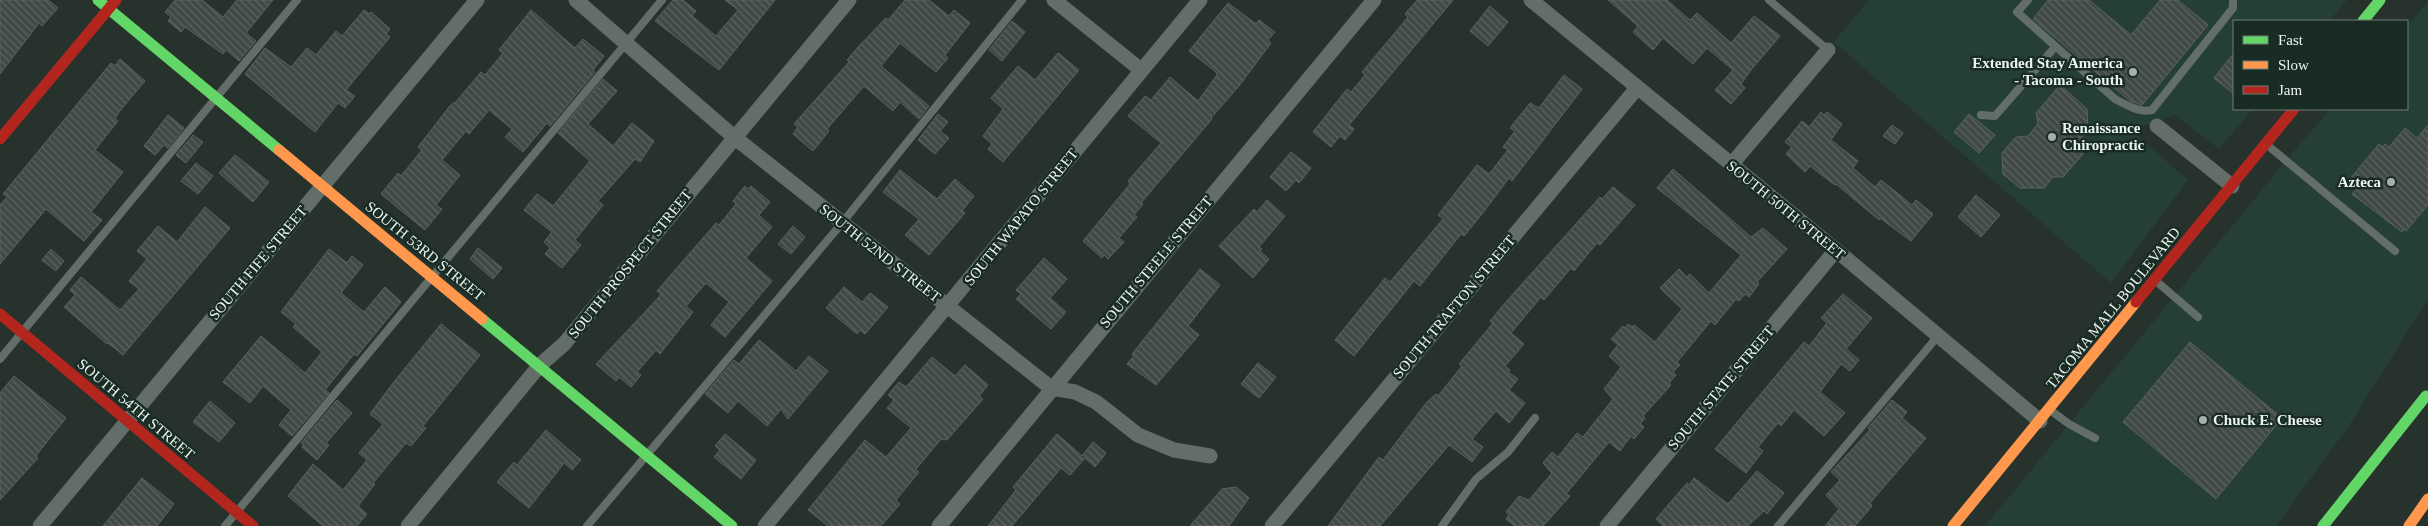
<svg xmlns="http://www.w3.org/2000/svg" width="2428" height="526" viewBox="0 0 2428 526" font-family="Georgia,serif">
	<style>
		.built { fill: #263f35 }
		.building { fill: url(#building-back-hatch); stroke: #59625e }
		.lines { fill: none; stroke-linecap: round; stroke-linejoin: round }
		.lane { stroke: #636e68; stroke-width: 8 }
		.street { stroke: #636e68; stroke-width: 15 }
		.fast { stroke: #63d668; stroke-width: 11 }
		.slow { stroke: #ff974d; stroke-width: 11 }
		.jam { stroke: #b3261e; stroke-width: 11 }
		.poi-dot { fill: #a5b0ab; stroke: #192c24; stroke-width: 2 }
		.labels { text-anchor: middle; stroke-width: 5; stroke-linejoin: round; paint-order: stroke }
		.poi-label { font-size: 15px; font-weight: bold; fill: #e9f4ef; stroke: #192c24; text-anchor: end }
		.street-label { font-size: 15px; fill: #e9f4ef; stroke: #192c24 }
	</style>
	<defs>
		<pattern id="building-back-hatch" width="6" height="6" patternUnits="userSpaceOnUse" patternTransform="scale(1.25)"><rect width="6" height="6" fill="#414946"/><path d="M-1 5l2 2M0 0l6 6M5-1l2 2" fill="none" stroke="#5c6461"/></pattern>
	</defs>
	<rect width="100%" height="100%" fill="#27322d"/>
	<g class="built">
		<path d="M1869,0h478l-18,21h-95v88h19l-34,40 -44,-34 -44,15 57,50 -77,103 -277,-241z"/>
		<path d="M2428,2v297l-80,128 -72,99h-291l313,-380 33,-37h76v-84z"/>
	</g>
	<g class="building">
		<path d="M0,0h48l10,8 -16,18 -3,-3 -39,51z"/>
		<path d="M175,0h27l21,17 14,-17h36l-27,33 10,8 -17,20 -13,-11 -3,4 -38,-27 -4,5 -13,-11 3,-4 -6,-5z"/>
		<path d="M673,0h10l13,11 -4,5 24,20 22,-26 -13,-10h50l-56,70 -64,-49z"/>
		<path d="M905,0h24l20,16 5,-6 16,13 -25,32 3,3 -12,14 -36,-29 -19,23 48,40 -10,13 -19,-17 -7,9 -29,-25 -37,43 2,2 -16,20 -20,-17 5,-7 -4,-3 55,-62 -2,-2 11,-13 28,-29 2,2z"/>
		<path d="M1417,0h36l-104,125 5,4 -9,11 -5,-4 -9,11 -18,-15 34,-43 4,3 14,-17 -3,-3 46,-55 -3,-3z"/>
		<path d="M1608,0h59l23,20 7,-7 34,30 23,-27 26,20 -29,34 -10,14 4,4 -14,16 -16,-14 18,-20 -26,-22 -14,16 -30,-26 -10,12 -20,-18 5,-6z"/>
		<path d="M2048,0h41l42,35 29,-35h18l30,25 -66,80 -12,-4 -97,-82z"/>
		<path d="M1228,3l28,21 3,-4 16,12 -7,8 3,3 -32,43 -28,32 1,1 -71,84 2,1 -9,11 3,2 -18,21 5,4 -16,17 -4,-4 -2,3 -19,-17 47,-57 -2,-3 33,-38 -33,-27 17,-20 6,4 19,-23 28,24 19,-26 -1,-3 -27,-21z"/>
		<path d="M1490,6l18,16 -20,24 -18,-15z"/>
		<path d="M364,10l5,4 2,-2 19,17 -4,5 4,3 -44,53 9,6 -10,12 -7,-5 -23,29 -70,-58 20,-26 26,19 16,-19 9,7 20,-24 6,5z"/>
		<path d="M531,10l44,38 8,-9 21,17 -11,14 2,2 -45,54 -3,-3 -24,29 -18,-15 7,-8 -23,-19 -20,24 -3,-3 -24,29 18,15 -24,30 6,4 -17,21 -44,-36 17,-21 3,3 21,-26 -4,-3 31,-40 5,-5 1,1 26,-31 4,3 18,-22 -4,-3z"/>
		<path d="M1012,21l13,11 -23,29 -13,-11z"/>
		<path d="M1058,53l21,17 -76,92 -15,-13 4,-5 -9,-8 20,-27 -12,-11 27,-32 17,14z"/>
		<path d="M2234,53v41l-20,-16z"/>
		<path d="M120,59l25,22 -26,31 -4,7 3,2 -23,29 28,22 -32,40 11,8 -18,21 -38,-32 -46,55v-59l7,-8 -4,-3 108,-131 4,3z"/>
		<path d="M1564,75l18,14 -70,92 -3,-3 -27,36 -18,22 -3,-2 -41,52 -6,-5 -60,75 -19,-16 50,-62 5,4 53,-63 -5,-4 39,-50 12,9 19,-24 -5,-3 12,-16 -5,-3 20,-25 9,5z"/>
		<path d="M603,79l14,12 -29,33 25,22 19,-23 22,18 -14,21 -5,-3 -37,42 5,4 -28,35 6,5 -19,23 -17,-14 5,-6 -6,-6 8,-10 -28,-22 13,-16 16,12 37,-45 -32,-28z"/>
		<path d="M2060,85l27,24 1,21 -6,7 1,17 -20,23h-10l-9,11h-24l-17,-14 -1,-21 14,-16 12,-1 10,-12 -2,-11z"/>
		<path d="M1821,112l3,3 3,-3 15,12 -11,16 27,21 -5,7 22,19 6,-7 31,25 4,-5 17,14 -22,27 -31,-23 -1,2 -43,-36 -1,1 -25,-19 -5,6 -19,-18 6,-7 -7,-5 17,-21 7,6z"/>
		<path d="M938,114l10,8 -8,9 9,7 -14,16 -17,-14z"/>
		<path d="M1969,114l26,21 -16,18 -25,-21z"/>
		<path d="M168,115l16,13 -16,20 -4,-3 -9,10 -11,-9z"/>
		<path d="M1892,125l11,8 -8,11 -12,-8z"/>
		<path d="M2428,125v80l-22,26 -2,-2 -2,3 -50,-38 7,-8 -9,-7 29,-35 3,3 3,-3 4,3 16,-19 12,10z"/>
		<path d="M193,135l10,7 -17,21 -10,-8z"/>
		<path d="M1291,152l20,16 -12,15 -3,-3 -10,11 -16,-14z"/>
		<path d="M235,155l34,27 -16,20 -34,-29z"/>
		<path d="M196,163l17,13 -15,18 -17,-13z"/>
		<path d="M1673,169l78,68 12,-9 24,21 -30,33 2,2 -10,13 -4,-3 -6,7 -3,-2 -21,26 -4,-4 -34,41 3,3 -7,7 3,3 -7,8 2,2 -28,31 2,2 -5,6 4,3 -10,12 -3,-3 -11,15 -11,-9 -43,52 4,2 -27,30h-28l-9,-7 3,-4 -3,-3 13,-16 10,4 23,-27 -9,-10 9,-11 6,5 19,-24 6,4 30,-38 -9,-10 17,-22 -12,-11 9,-11 -7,-6 12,-13 2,2 3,-4 4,3 2,-2 21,17 27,-33 -22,-21 19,-19 8,8 3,-3 19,19 32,-38 -84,-67z"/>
		<path d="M900,170l37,29 18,-20 19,17 -12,15 3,2 -36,42 -24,-20 14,-16 -36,-27z"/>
		<path d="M745,186l3,3 3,-3 19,16 -11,13 13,12 -26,31 26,23 -47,56 -14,-12 18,-23 -23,-19 -20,23 7,6 -33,42 -4,-4 -19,22 4,3 -10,12 -12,-10 -3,4 -20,-17 63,-67 2,-3 -4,-3 59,-68 3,2 17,-21 -3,-3z"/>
		<path d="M1613,187l22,18 -35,40 -3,-2 -23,28 -3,-3 -27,32 -3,-3 -30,36 13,11 -19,22 5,4 -2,2 10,7 -9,11 16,13 -16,20 -13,-12 -24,28 11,8 -11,15 -23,-17 -69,81h-52l51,-69 4,3 44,-58 9,-8 2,2 24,-30 -3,-2 34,-41 -3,-2 15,-18 95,-106 2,2z"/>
		<path d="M1976,195l24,20 -19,22 -23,-20z"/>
		<path d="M1267,200l18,16 -26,31 3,2 -2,2 9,8 -16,19 -34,-32 35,-37 3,3z"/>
		<path d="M205,207l25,21 -107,127 -15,-12 -1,1 -43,-37 11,-12 -5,-5 11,-13 39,33 19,-21 -10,-8 18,-22 -10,-8 21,-25 19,16z"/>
		<path d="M793,226l12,11 -14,17 -13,-10z"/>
		<path d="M478,248l24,20 -9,11 -23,-20z"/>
		<path d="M51,249l13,12 -8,10 -14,-11z"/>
		<path d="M329,249l18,14 5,-7 11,9 -22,28 23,19 21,-25 16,15 -44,54 -3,-2 -29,36 4,3 -37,43 -13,-11 12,-15 -28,-24 -13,17 -27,-21 38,-46 44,37 17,-21 -29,-25 3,-3 -15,-12z"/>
		<path d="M1044,258l23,21 -17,19 16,14 -15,17 -35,-30 5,-5 -5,-4z"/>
		<path d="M1200,269l20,16 -32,41 11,9 -43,50 -29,-21 7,-8 -2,-2z"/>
		<path d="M844,287l18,15 8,-9 18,14 -23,27 -5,-4 -3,4 -31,-26z"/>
		<path d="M1843,294l29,24 -26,31 13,11 -9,11 -9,-7 -21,28 25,21 -21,23 -30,-26 -13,16 -3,-3 -20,24 5,4 -17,22 -31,-24 89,-107 5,4 18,-23 -6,-5z"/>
		<path d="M441,324l39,31 -57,71 3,2 -15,18 -5,-3 -33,40 2,1 -17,22 9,8 -10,12h-34l-35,-30 25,-32 30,26 24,-30 -8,-7 24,-29 -13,-10 23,-31z"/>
		<path d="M759,340l37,31 13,-15 19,15 -40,48 -7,-10 -14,17 -29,-25 -10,12 -23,-19 29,-34 5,4z"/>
		<path d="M2190,342l92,76 -66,81 -93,-77z"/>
		<path d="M932,357l23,19 10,-11 23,20 -9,11 4,3 -36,41 -6,-1 -25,30 3,3 -23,28 4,4 -19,22h-53l-20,-16 57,-70 21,17 25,-29 -24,-20 7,-8 -6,-5 11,-13 7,5z"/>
		<path d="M1258,363l18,14 -17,21 -18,-14z"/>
		<path d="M14,376l52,42 -24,30 -6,8 2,2 -38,42v-107z"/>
		<path d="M337,400l15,13 -26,30 3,2 -12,15 -15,-13 2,-2 -3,-2z"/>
		<path d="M1892,400l15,12 -5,6 24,20 -56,65 2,3 -17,20h-30l14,-17 -13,-14 14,-15 -9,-8 39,-42 -2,-2z"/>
		<path d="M210,401l25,22 -16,19 -26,-20z"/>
		<path d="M546,430l35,30 -9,10 -8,-7 -35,45 -32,-26 17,-20 3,3z"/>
		<path d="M725,434l31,26 -15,19 -27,-22 6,-7 -5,-4z"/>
		<path d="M1057,434l25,22 11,-14 13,11 -11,14 -10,-9 -15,17 -9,-7 -49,58h-24l28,-36 -3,-3z"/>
		<path d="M1757,471l27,22 -17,21 -3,-3 -16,15h-85l-7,-7 31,-36 2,2 5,-7 34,26z"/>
		<path d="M142,478l32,26 -17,22h-54z"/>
		<path d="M1236,487l13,11 -20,28h-39l32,-37z"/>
	</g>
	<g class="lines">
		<g class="lane">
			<path d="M1769,0l59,50"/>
			<path d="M2028,0l-11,12 98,87c12,6 24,14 37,11l81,-102v-8"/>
			<path d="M1981,115l14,1 60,-69"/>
			<path d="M2266,144l129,107"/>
			<path d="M2156,281l42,36"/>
			<path d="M0,359l297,-359"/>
			<path d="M2050,410l19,14 26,14"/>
			<path d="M225,526l437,-526"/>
			<path d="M587,526l255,-303 180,-223"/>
			<path d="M1442,526l34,-47 32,-27 27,-34"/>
			<path d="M1778,526l160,-190"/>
		</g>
		<g class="street">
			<path d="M576,0l158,137 317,251 24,4 21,10 42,33 36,15 36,6"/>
			<path d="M1054,0l87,70"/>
			<path d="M1531,0l305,250 204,171"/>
			<path d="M2157,126l75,60"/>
			<path d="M1731,165l97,-115"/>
			<path d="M40,526l437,-526"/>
			<path d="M408,526l132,-161 24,-21 285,-344"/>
			<path d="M765,526l435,-526"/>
			<path d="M939,526l435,-526"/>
			<path d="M1272,526l365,-438"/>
			<path d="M1607,526l229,-276"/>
		</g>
		<g class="fast">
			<path d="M98,0l181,150"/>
			<path d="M2363,21l17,-21"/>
			<path d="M482,319l250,207"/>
			<path d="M2323,526l103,-130"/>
		</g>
		<g class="slow">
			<path d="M279,150l203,169"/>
			<path d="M1953,526l183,-224"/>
			<path d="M2409,526l19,-27"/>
		</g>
		<g class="jam">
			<path d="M0,139l116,-139"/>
			<path d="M2136,302l158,-193"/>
			<path d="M0,314l253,212"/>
		</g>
	</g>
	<g class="poi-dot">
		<circle cx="2133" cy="72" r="5"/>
		<circle cx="2052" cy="137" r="5"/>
		<circle cx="2391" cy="182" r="5"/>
		<circle cx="2203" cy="420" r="5"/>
	</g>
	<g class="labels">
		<g class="poi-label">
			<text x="2123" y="68">Extended Stay America<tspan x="2123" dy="17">- Tacoma - South</tspan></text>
			<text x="2062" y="133" text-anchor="start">Renaissance<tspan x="2062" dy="17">Chiropractic</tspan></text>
			<text x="2381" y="187">Azteca</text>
			<text x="2213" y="425" text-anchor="start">Chuck E. Cheese</text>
		</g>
		<g class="street-label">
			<text transform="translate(1786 210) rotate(39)" y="5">SOUTH 50TH STREET</text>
			<text transform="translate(1021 217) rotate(-51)" y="5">SOUTH WAPATO STREET</text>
			<text transform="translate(425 251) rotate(39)" y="5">SOUTH 53RD STREET</text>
			<text transform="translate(880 253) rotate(38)" y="5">SOUTH 52ND STREET</text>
			<text transform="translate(1156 262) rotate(-50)" y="5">SOUTH STEELE STREET</text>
			<text transform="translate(258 263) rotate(-50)" y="5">SOUTH FIFE STREET</text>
			<text transform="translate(630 264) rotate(-51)" y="5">SOUTH PROSPECT STREET</text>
			<text transform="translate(1454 307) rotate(-50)" y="5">SOUTH TRAFTON STREET</text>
			<text transform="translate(2113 308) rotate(-51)" y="5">TACOMA MALL BOULEVARD</text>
			<text transform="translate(1721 388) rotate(-50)" y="5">SOUTH STATE STREET</text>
			<text transform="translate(136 409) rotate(40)" y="5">SOUTH 54TH STREET</text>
		</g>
	</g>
	<rect x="2233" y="20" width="175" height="90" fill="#192c24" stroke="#6c7c75"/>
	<rect x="2243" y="36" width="25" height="8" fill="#63d668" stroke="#6c7c75"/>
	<text x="2278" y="45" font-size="15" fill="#e9f4ef">Fast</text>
	<rect x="2243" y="61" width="25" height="8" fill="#ff974d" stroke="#6c7c75"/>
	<text x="2278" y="70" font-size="15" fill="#e9f4ef">Slow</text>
	<rect x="2243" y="86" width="25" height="8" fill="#b3261e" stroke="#6c7c75"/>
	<text x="2278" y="95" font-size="15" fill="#e9f4ef">Jam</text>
</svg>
